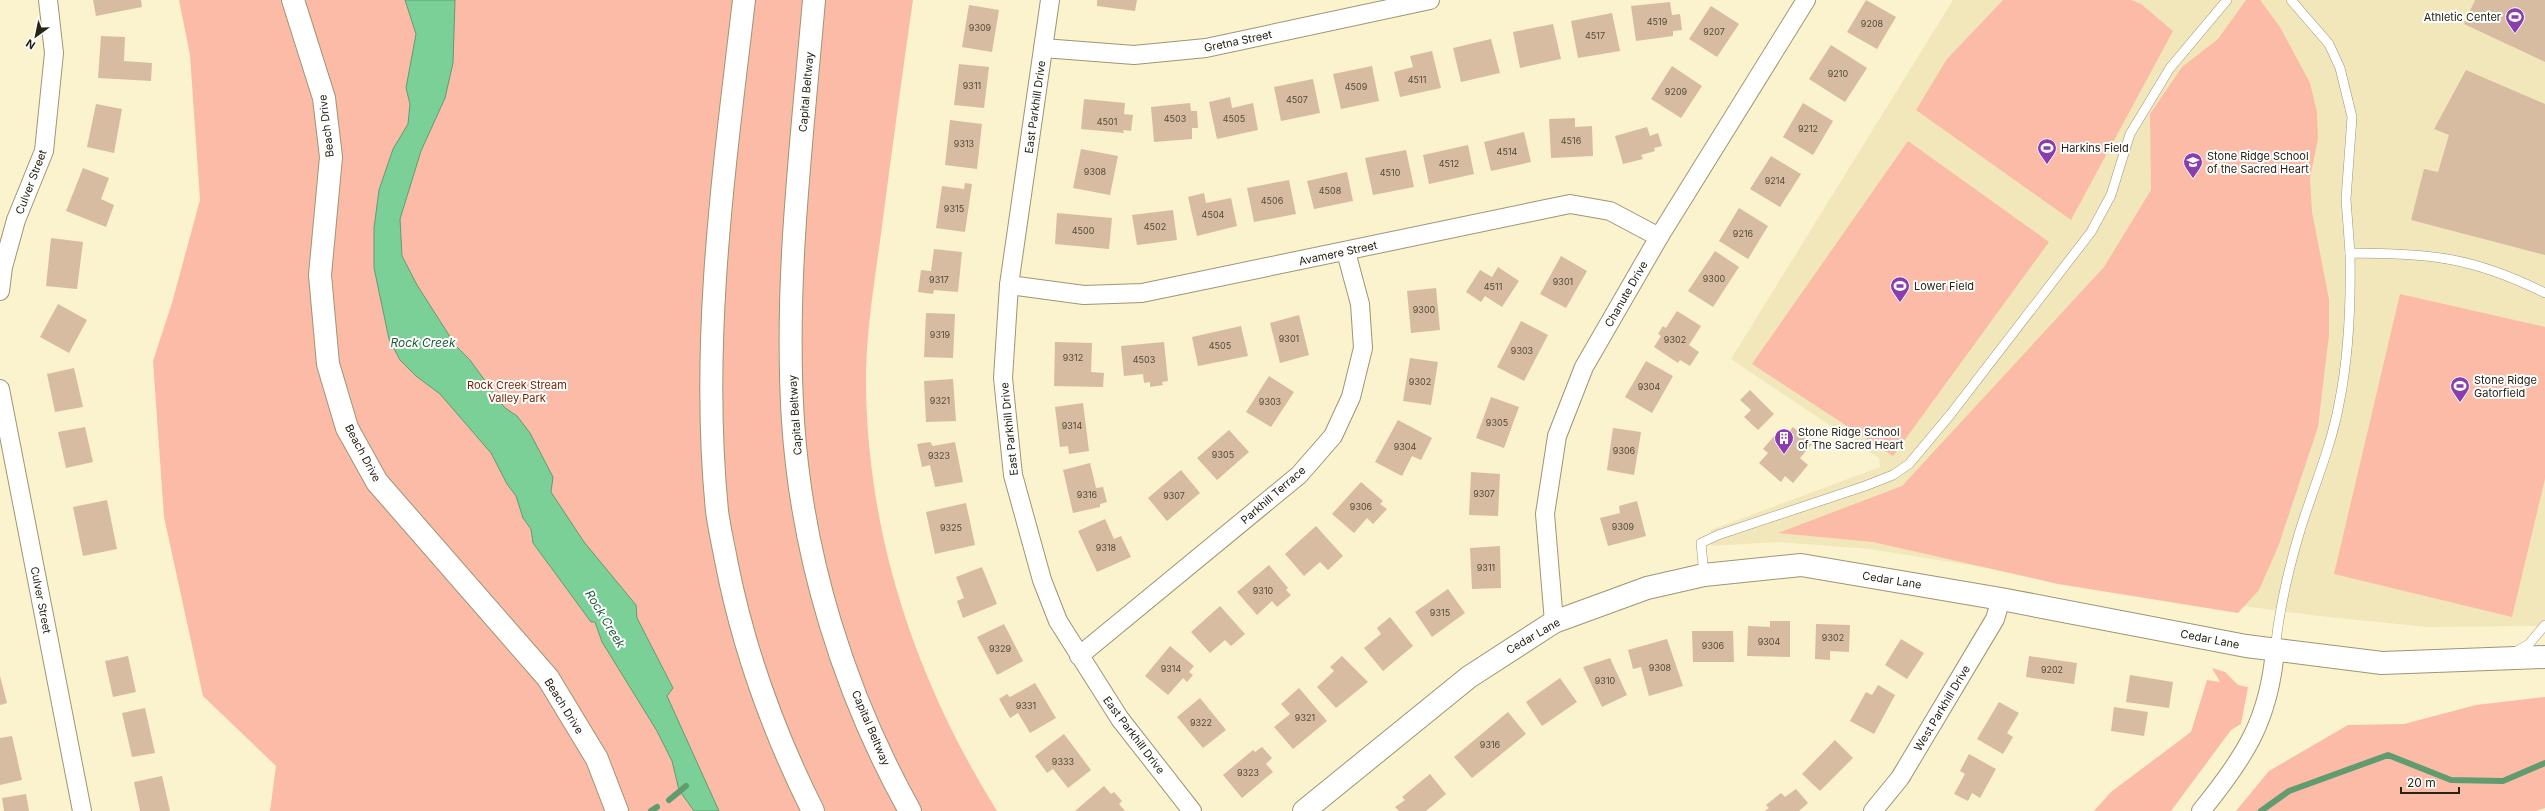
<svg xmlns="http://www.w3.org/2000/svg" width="2545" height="811" viewBox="0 0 2545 811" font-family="Inter,sans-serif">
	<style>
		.built { fill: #f2e7bb }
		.green { fill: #fcbba6 }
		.water { fill: #7ad096; stroke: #619c70 }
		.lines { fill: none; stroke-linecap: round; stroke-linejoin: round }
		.stream { stroke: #619c70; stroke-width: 6 }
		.building { fill: #d7bca1 }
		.service-casing { stroke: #9e9573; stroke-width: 10 }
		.minor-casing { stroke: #9e9573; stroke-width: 20 }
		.tertiary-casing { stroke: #9e9573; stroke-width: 24 }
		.motorway-casing { stroke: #9e9573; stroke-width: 24 }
		.service { stroke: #fff; stroke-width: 9 }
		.minor { stroke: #fff; stroke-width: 18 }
		.tertiary { stroke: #fff; stroke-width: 22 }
		.motorway { stroke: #fff; stroke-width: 22 }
		.labels { text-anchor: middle; stroke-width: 4; stroke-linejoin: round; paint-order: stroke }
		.number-label { font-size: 9px; fill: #534a39 }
		.poi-label { font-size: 11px; fill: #272416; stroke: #fff; text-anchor: start }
		.street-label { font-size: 11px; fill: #272416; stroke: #fff }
		.park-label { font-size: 11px; fill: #742303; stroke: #fff }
		.water-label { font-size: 12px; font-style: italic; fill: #1d5b36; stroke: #fff }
	</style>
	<rect width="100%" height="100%" fill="#fbf3ce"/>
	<path class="built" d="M1953,0h592v626l-118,1 -108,-11 -166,-22 -284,-45 -91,-7 -67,4v-16l169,-63 -1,-9 -148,-99z"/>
	<g class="green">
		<path d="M179,0h734c-11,75 -21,151 -31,226 -7,54 -17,109 -16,164 3,152 51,292 131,421h-727l6,-45 -73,-70 -39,-179 -11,-156 19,-58 28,-103 -10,-145z"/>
		<path d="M2003,0h128l10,4 32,27 -102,189 -155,-110 31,-51z"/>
		<path d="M2246,0h14l20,27 30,56 7,29 1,27 -8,39 2,34 17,87v36l-11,92 -40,120 -19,43 -21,23 -180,-29 -185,-42 -95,-9 124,-47 202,-219 47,-77 -1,-76 32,-47 36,-28z"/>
		<path d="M1908,141l141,101 -156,214 -141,-92z"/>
		<path d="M2400,294l145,33v152l-33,138 -178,-43z"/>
		<path d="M2212,668l13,4 13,13 10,2 -7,37 -10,6 -60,81h-77l17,-19 80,-60 16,-52 13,2z"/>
		<path d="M2545,697v111l-9,3h-300l33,-40 79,-46 56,-1 72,-19z"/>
	</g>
	<path class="water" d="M405,0h50l-2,63 -8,35 -24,53 -21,68 2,37 15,29 39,61 14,14 34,47 13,9 13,17 23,44 -2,15 33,50 52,63 1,13 36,70 -6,8 52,115h-25l-15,-21 -7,-29 -15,-30 -55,-89 -7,-20h-4l-58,-79 -2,-14 -8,-11 -7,-22 -9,-12 -16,-31 -51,-59 -24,-18 -16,-16 -11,-21 -15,-71v-40l5,-38 14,-41 15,-25 2,-20 -4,-16 10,-54z"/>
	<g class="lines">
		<g class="stream">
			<path d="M669,800l17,-14"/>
			<path d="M651,811l6,-4"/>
			<path d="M2261,811l28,-20 99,-36 63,25 52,1 42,-18"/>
		</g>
	</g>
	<g class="building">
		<path d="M93,0h48l1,7 -46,9z"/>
		<path d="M1097,0h40l-2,11 -38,-5z"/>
		<path d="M1866,0l30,17 -19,32 -30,-17z"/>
		<path d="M2475,0h70v62l-81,-38z"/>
		<path d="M1670,2l2,13 8,-1 2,16 -9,1v5l-37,5 -5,-35z"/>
		<path d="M969,5l30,5 -7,42 -30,-5z"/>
		<path d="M1711,6l28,18 -22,33 -28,-18z"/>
		<path d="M1612,13l8,38 -42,7 -7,-37z"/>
		<path d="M1553,24l8,35 -41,9 -7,-36z"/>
		<path d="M101,36l24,1 -1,24 28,2 -1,18 -53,-3z"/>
		<path d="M1491,39l9,34 -39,9 -8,-34z"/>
		<path d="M1831,45l36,23 -22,34 -36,-23z"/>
		<path d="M1432,51l9,37 -41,9 -6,-25 19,-5 -3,-11z"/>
		<path d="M959,64l30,3 -5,41 -30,-3z"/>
		<path d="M1372,66l7,35 -38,8 -8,-35z"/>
		<path d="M1672,66l30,20 -21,32 -30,-19z"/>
		<path d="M2466,70l79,34v151l-134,-35 13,-51 14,3 11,-37 -15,-6z"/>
		<path d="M1313,79l7,34 -39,8 -7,-34z"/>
		<path d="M1230,97l2,11 21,-5 5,27 -41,9 -8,-37z"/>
		<path d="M1084,99l41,4 -1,11 9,1 -2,16 -8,-1 1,3 -43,-4z"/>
		<path d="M1190,103l1,8h6l1,17h-6v11l-38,3 -3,-35z"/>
		<path d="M1803,103l30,18 -20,34 -30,-18z"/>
		<path d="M96,104l26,5 -8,44 -27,-6z"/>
		<path d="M1575,118v9l17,-1 1,30 -42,2 -2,-39z"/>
		<path d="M950,120l32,4 -5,45 -32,-4z"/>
		<path d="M1647,127l3,9 8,-3 4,13 -8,2 1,3 -14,4 2,4 -20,5 -8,-28z"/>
		<path d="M1524,132l7,30 -40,9 -7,-29z"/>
		<path d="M1468,145l6,29 -45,10 -6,-29z"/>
		<path d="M1081,149l37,7 -8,39 -37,-7z"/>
		<path d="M1406,150l8,37 -41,8 -8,-37z"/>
		<path d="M1771,156l30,18 -21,33 -30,-18z"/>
		<path d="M83,168l26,10 -8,21 13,6 -8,22 -40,-16z"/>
		<path d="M1347,172l6,29 -39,8 -7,-28z"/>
		<path d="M1289,180l7,34 -42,8 -7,-34z"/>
		<path d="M965,183l7,1 -7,48 -29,-4 6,-42 22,3z"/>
		<path d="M1204,193l2,10 25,-5 6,28 -40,10 -9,-39z"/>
		<path d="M1739,208l29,18 -20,33 -29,-18z"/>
		<path d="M1173,210l4,30 -40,5 -5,-30z"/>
		<path d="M1057,213l55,5 -3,31 -54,-5z"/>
		<path d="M51,238l32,4 -6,47 -31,-3z"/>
		<path d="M934,249l28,3 -4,40 -24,-2 -1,4 -15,-2 3,-22 10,1z"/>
		<path d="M1715,251l24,16 -26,40 -25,-16z"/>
		<path d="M1561,256l26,15 -21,37 -26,-14z"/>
		<path d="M1498,267l21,14 -17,26 -17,-11 -4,6 -15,-10 14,-22 12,7z"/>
		<path d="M1436,288l4,42 -29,3 -4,-42z"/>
		<path d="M58,304l29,16 -18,33 -29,-16z"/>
		<path d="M1677,311l24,15 -12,19 10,7 -9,14 -10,-6 -2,3 -24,-16 7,-11 -3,-2 5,-8 3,2z"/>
		<path d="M926,313l29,1 -2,44 -29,-1z"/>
		<path d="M1299,315l10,40 -29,8 -10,-40z"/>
		<path d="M1521,321l27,14 -24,46 -27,-14z"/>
		<path d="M1241,326l7,30 -50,10 -6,-29z"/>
		<path d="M1055,342l37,1 -1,29 13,1 -1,14 -49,-1z"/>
		<path d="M1164,342l4,39 -6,1 1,3 -13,2v-5l-6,1 -1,-9 -19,2 -3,-30z"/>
		<path d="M1410,358l28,4 -7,43 -28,-4z"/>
		<path d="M1646,361l27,15 -21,37 -27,-16z"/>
		<path d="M74,368l9,39 -28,5 -8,-38z"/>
		<path d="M1269,376l25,16 -23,35 -25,-15z"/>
		<path d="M953,379l3,42 -30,1 -2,-41z"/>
		<path d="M1750,390l24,24 -16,16 -14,-13 7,-7 -11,-10z"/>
		<path d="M1491,397l28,10 -15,41 -28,-10z"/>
		<path d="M1083,403l6,48 -20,3 -1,-8 -8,1 -5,-40z"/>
		<path d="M1398,420l34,18 -11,22 -9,-4 -10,20 -27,-14z"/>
		<path d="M85,427l8,35 -27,6 -8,-36z"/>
		<path d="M1793,427l19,17 -12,14 8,7 -15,18 -8,-7 -4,6 -22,-19 9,-10 -5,-4 12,-14 7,5z"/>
		<path d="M1613,428l28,4 -7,43 -27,-5z"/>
		<path d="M1229,430l20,22 -32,28 -20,-22z"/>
		<path d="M930,442l3,4 22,-4 8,40 -28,5 -5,-22 -8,2 -5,-23z"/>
		<path d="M1090,463l6,25 7,-1 4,15 -7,2v3l-27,6 -10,-43z"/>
		<path d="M1181,470l19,23 -33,28 -19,-23z"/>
		<path d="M1471,472l29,2 -2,42 -29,-1z"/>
		<path d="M1361,482l22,19 -3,3 7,5 -14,15 -6,-6 -13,15 -22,-19z"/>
		<path d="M107,500l10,49 -34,7 -10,-49z"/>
		<path d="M1637,501l9,35 -38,10 -8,-28 20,-5 -1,-7z"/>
		<path d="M966,503l9,42 -40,9 -9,-42z"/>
		<path d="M1105,519l9,20 7,-3 10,21 -34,15 -19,-41z"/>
		<path d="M1316,526l27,30 -15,14 -8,-8 -16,14 -19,-22z"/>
		<path d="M1500,546l1,42 -29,1 -2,-41z"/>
		<path d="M1269,565l19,23 -2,2 5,5 -14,12 -5,-6 -15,14 -20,-23z"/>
		<path d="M982,567l15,37 -34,14 -6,-17 7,-3 -8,-21z"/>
		<path d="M1448,589l17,24 -33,24 -17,-25z"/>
		<path d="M1220,606l25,28 -14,12 -6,-6 -15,13 -19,-21z"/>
		<path d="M1390,617l23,29 -30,25 -19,-23 17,-14 -4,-6z"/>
		<path d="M1770,621h20v36l-43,-1 1,-30 22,1z"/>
		<path d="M1004,624l19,37 -26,14 -20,-38z"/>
		<path d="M1816,624l34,1 -1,27 -19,-1v9l-15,-1z"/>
		<path d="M1692,631h41l1,31h-41z"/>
		<path d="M1667,639l16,47 -34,10 -8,-29 -8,2 -5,-19z"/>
		<path d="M1901,639l23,14 -17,26 -22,-14z"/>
		<path d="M1170,646l24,20 -5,6 4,3 -6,7 -4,-4 -15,17 -23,-19z"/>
		<path d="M128,656l8,36 -23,5 -8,-36z"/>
		<path d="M1342,656l26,26 -32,26 -19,-21 17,-16 -4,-4z"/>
		<path d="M2029,656l48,7 -3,21 -48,-7z"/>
		<path d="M1610,658l17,37 -25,12 -19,-40z"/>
		<path d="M2130,675l43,7 -4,26 -43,-6z"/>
		<path d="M0,676l7,27 -7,2z"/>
		<path d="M1560,678l17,24 -35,24 -16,-24z"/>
		<path d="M1035,683l21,35 -26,15 -12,-20 -8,5 -11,-19 8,-5 3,3z"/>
		<path d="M1878,685l17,10 -21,39 -24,-13 16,-29 6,3z"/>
		<path d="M1299,688l28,33 -34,28 -19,-22 16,-13 -9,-10z"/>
		<path d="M1200,698l26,32 -23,18 -26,-31z"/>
		<path d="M1999,702l20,11 -12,20 6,4 -10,17 -26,-15z"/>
		<path d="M2114,707l34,5 -4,24 -33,-5z"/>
		<path d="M145,708l10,45 -23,4 -10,-44z"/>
		<path d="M1508,712l18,22 -54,44 -18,-21z"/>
		<path d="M1064,734l27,36 -23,18 -15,-19 -6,4 -12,-17z"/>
		<path d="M12,736l10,44 -22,5v-47z"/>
		<path d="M1835,740l18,18 -33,33 -18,-17z"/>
		<path d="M1262,747l10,11 -6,6 7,8 -31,26 -19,-23 30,-25 2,2z"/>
		<path d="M1969,754l27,15 -16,29 -8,-5 -4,8 -14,-7 11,-20 -5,-3z"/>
		<path d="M1430,774l16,20 -20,17h-27l-4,-4 10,-7 -3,-3z"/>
		<path d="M162,776l8,35h-30l-6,-29z"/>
		<path d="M1104,786l7,8 3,-2 8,9 -3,3 6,7h-50z"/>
		<path d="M1796,789l12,14 -9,8h-34l4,-3 -3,-3 15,-12 4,4z"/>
		<path d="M26,794l3,17h-25l-2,-13z"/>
	</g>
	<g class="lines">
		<defs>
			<g id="service">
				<path d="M2291,0l38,44 11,24 12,49 -6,82 4,54"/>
				<path d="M1704,575l-3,-32 17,-8 147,-49 28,-11 16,-11 41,-49 141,-183 20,-37 19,-61 40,-66 57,-68"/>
				<path d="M2275,650c4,-39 13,-79 24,-116 13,-43 32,-86 40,-130 10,-49 12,-101 11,-151 79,0 123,4 195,40"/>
				<path d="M2515,652l14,-8 16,-19"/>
			</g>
			<g id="minor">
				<path d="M1050,0l-41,285 -6,93 10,97 29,105 16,41 62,98 72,92"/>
				<path d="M1043,48l91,7 72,-7 224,-48"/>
				<path d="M1009,285l75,10 58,-2 428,-89 40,7 49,26"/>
				<path d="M0,291l3,-24 13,-47 28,-69 10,-98 -6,-53"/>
				<path d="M0,389l82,422"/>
				<path d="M1554,622l-9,-108 12,-78 27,-69 75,-130 147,-237"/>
				<path d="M1079,656l220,-181 34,-39 18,-39 12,-49 -3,-44 -14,-52"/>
				<path d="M1873,811l27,-33 95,-159 6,-20"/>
				<path d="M2201,811c44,-54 68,-91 74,-161"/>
			</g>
			<g id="tertiary">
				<path d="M293,0l31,98 7,59 -11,118 8,89 19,64 30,54 171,196 49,81 20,52"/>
				<path d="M1304,811l165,-134 85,-55 93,-34 57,-13 97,-10 200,34 245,47 136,17 163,-6"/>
			</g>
			<g id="motorway">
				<path d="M744,0c-20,170 -44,339 -27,511 2,16 6,33 9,49 17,88 47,171 87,251"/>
				<path d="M814,0c-12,140 -30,281 -21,421 9,136 51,272 117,390"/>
			</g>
		</defs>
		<use href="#service" class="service-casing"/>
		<use href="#minor" class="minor-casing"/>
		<use href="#tertiary" class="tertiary-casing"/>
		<use href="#motorway" class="motorway-casing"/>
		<use href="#service" class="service"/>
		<use href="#minor" class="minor"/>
		<use href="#tertiary" class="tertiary"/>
		<use href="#motorway" class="motorway"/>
	</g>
	<defs>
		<symbol id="stadium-pin" viewBox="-11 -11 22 30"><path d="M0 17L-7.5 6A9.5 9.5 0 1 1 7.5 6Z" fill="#893dae" stroke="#fff"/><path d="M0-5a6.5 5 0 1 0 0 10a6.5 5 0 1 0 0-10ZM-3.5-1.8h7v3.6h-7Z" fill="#fff"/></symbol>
		<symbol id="school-pin" viewBox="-11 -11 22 30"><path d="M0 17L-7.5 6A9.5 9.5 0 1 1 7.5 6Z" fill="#893dae" stroke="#fff"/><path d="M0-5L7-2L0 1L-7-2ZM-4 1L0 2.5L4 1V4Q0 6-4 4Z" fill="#fff"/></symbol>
		<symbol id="building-pin" viewBox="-11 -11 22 30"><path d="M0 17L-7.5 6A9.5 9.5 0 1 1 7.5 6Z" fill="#893dae" stroke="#fff"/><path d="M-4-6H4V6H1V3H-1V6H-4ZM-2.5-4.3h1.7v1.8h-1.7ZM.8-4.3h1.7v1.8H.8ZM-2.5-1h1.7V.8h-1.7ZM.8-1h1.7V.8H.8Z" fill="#fff"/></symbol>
	</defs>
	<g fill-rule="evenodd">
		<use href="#stadium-pin" x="2504" y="6" width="22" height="30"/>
		<use href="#stadium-pin" x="2036" y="137" width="22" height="30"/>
		<use href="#school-pin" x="2182" y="151" width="22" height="30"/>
		<use href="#stadium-pin" x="1889" y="275" width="22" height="30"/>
		<use href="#stadium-pin" x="2449" y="375" width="22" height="30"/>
		<use href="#building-pin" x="1773" y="427" width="22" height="30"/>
	</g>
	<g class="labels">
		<g class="number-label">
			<text x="1657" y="25">4519</text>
			<text x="1872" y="27">9208</text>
			<text x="980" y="31">9309</text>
			<text x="1714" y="35">9207</text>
			<text x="1595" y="39">4517</text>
			<text x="1838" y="77">9210</text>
			<text x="1417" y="83">4511</text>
			<text x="972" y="89">9311</text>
			<text x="1356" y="90">4509</text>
			<text x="1676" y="95">9209</text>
			<text x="1297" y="103">4507</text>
			<text x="1175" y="122">4503</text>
			<text x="1234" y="122">4505</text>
			<text x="1107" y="125">4501</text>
			<text x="1808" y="132">9212</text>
			<text x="1571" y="144">4516</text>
			<text x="964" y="147">9313</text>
			<text x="1507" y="155">4514</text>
			<text x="1449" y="167">4512</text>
			<text x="1095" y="175">9308</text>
			<text x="1390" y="176">4510</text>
			<text x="1775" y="184">9214</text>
			<text x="1330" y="194">4508</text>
			<text x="1272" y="204">4506</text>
			<text x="954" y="212">9315</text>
			<text x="1213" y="218">4504</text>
			<text x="1155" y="230">4502</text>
			<text x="1083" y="234">4500</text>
			<text x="1743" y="237">9216</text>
			<text x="1714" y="282">9300</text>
			<text x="939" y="283">9317</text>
			<text x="1563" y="285">9301</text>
			<text x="1493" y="290">4511</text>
			<text x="1424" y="313">9300</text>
			<text x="940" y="338">9319</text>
			<text x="1289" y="342">9301</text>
			<text x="1675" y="343">9302</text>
			<text x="1220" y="349">4505</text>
			<text x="1522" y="354">9303</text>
			<text x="1073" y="361">9312</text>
			<text x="1144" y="363">4503</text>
			<text x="1420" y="385">9302</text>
			<text x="1649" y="390">9304</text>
			<text x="940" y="404">9321</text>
			<text x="1270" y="405">9303</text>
			<text x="1497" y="426">9305</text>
			<text x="1072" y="429">9314</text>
			<text x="1405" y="450">9304</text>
			<text x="1624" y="454">9306</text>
			<text x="1223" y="458">9305</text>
			<text x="939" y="459">9323</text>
			<text x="1484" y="497">9307</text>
			<text x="1087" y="498">9316</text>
			<text x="1174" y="499">9307</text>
			<text x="1361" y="510">9306</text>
			<text x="1623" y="530">9309</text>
			<text x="951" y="531">9325</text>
			<text x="1106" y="551">9318</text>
			<text x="1486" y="571">9311</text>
			<text x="1263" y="594">9310</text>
			<text x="1440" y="616">9315</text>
			<text x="1833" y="641">9302</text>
			<text x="1769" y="645">9304</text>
			<text x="1713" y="649">9306</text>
			<text x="1000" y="652">9329</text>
			<text x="1660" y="671">9308</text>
			<text x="1171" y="672">9314</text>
			<text x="2052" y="673">9202</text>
			<text x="1605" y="684">9310</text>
			<text x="1026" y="709">9331</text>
			<text x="1305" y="721">9321</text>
			<text x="1201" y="726">9322</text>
			<text x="1490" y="748">9316</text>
			<text x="1063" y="765">9333</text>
			<text x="1248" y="776">9323</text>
		</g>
		<g class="poi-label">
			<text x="2501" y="21" text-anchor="end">Athletic Center</text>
			<text x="2061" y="152">Harkins Field</text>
			<text x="2207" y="160">Stone Ridge School<tspan x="2207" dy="13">of the Sacred Heart</tspan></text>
			<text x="1914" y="290">Lower Field</text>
			<text x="2474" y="384">Stone Ridge<tspan x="2474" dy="13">Gatorfield</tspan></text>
			<text x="1798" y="436">Stone Ridge School<tspan x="1798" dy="13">of The Sacred Heart</tspan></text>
		</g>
		<g class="street-label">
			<text transform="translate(1238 41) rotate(-12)" y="4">Gretna Street</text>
			<text transform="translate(806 92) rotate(-85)" y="4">Capital Beltway</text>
			<text transform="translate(1035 107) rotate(-82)" y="4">East Parkhill Drive</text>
			<text transform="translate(326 126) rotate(-97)" y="4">Beach Drive</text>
			<text transform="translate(31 182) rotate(-69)" y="4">Culver Street</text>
			<text transform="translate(1338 253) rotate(-12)" y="4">Avamere Street</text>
			<text transform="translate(1626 294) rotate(-60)" y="4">Chanute Drive</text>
			<text transform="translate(795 415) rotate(-94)" y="4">Capital Beltway</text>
			<text transform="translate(1009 429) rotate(-96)" y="4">East Parkhill Drive</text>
			<text transform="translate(363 453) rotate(62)" y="4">Beach Drive</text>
			<text transform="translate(1273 495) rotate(-41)" y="4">Parkhill Terrace</text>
			<text transform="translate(1892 580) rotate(9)" y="4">Cedar Lane</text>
			<text transform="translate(41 600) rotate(79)" y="4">Culver Street</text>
			<text transform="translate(1533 636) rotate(-30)" y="4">Cedar Lane</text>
			<text transform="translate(2210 639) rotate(11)" y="4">Cedar Lane</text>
			<text transform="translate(564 706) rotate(58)" y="4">Beach Drive</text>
			<text transform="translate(1942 708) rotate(-59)" y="4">West Parkhill Drive</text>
			<text transform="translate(871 728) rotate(67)" y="4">Capital Beltway</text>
			<text transform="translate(1134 735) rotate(53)" y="4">East Parkhill Drive</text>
		</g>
		<g class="park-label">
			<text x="517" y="389">Rock Creek Stream<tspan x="517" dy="13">Valley Park</tspan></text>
		</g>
		<g class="water-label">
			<text x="423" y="347">Rock Creek</text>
			<text transform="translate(605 619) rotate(59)" y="4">Rock Creek</text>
		</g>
	</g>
	<g transform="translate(36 36) rotate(213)" stroke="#ffffff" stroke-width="3" paint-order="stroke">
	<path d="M0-3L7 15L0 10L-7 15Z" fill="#272416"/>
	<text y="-6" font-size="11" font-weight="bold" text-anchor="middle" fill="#272416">N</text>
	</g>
	<path d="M2401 787v6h58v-6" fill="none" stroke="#272416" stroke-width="2"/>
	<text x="2407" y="787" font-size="12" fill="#272416" stroke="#ffffff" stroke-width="3" paint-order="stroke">20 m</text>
</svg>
